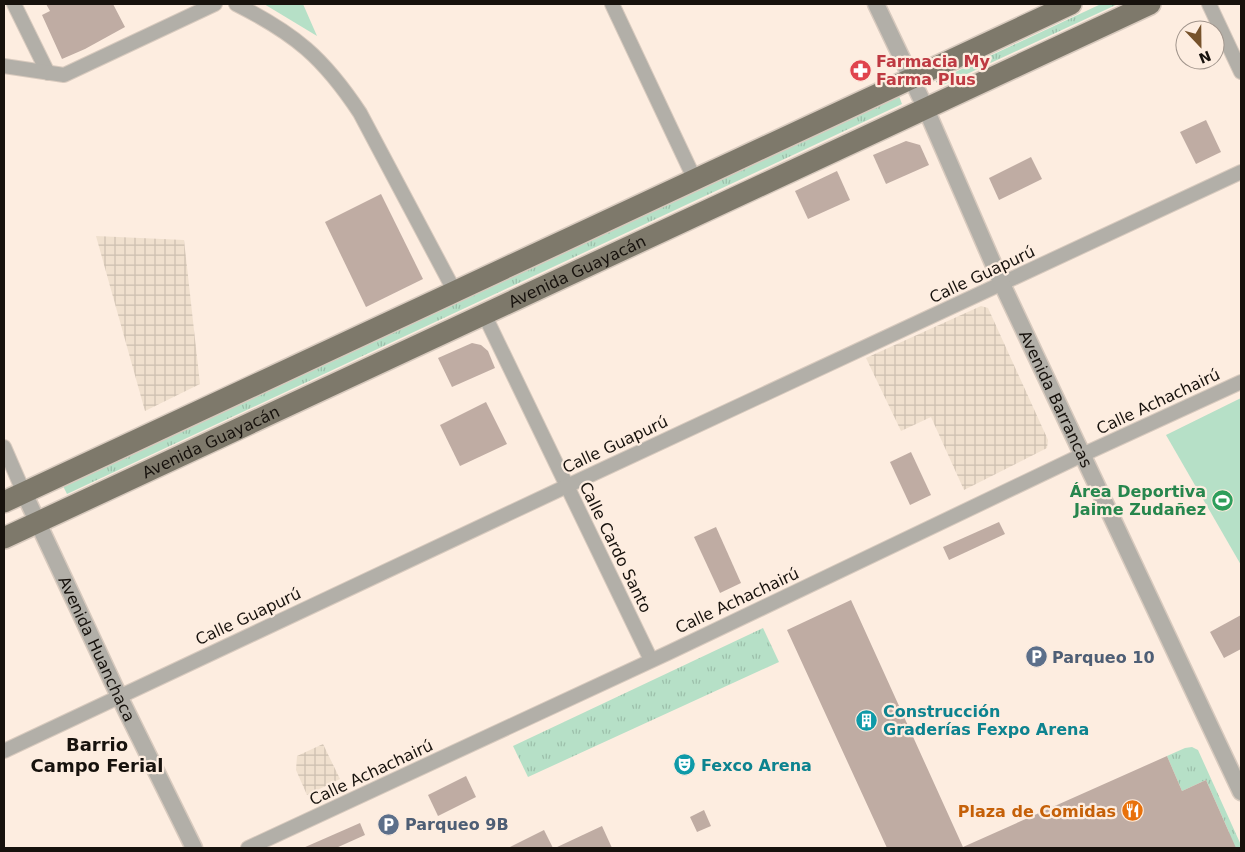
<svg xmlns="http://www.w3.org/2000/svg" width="1245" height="852" viewBox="0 0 1245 852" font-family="'DejaVu Sans',sans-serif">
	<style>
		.industrial { fill: url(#industrial-grid) }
		.grass { fill: url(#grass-tufts) }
		.green { fill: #b6e0c7 }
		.building { fill: #bfaca3 }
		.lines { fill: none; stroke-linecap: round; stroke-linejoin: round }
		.minor-casing { stroke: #d8cabe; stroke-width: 16 }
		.tertiary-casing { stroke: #d8cabe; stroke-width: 19 }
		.primary-casing { stroke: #d8cabe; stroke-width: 24 }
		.minor { stroke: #b2afa8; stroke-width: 14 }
		.tertiary { stroke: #b2afa8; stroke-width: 16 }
		.primary { stroke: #7e796b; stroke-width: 21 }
		.labels { text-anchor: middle; stroke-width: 4.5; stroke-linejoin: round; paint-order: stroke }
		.health-label { font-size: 16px; font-weight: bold; fill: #be3a42; stroke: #fdede0; text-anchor: start }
		.street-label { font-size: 16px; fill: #17120d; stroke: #fdede0 }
		.leisure-label { font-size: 16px; font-weight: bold; fill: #27864d; stroke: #fdede0; text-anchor: end }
		.service-label { font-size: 16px; font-weight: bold; fill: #4e5e75; stroke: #fdede0; text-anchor: start }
		.culture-label { font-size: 16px; font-weight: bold; fill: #0d838f; stroke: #fdede0; text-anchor: start }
		.food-label { font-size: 16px; font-weight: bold; fill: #c56008; stroke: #fdede0; text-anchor: end }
		.neighbourhood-label { font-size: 18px; font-weight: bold; fill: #17120d; stroke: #fdede0 }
	</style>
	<defs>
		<pattern id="industrial-grid" width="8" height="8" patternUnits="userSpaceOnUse" patternTransform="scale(1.25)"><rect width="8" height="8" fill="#f0e0ce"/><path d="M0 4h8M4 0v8" fill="none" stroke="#cdbfb0"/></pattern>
		<pattern id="grass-tufts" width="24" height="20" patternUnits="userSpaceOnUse" patternTransform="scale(1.25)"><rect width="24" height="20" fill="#b6e0c7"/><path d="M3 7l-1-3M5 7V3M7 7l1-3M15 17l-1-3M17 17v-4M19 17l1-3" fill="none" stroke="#9cbfaa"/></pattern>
	</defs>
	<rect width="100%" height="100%" fill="#fdede0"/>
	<g class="industrial">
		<path d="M96,236l88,4 16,144 -55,27z"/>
		<path d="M981,306l7,2 60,132 -1,8 -83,42 -33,-73 -30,14 -35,-73z"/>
		<path d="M323,744l17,35 -33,16 -11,-25 1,-14z"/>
	</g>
	<g class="grass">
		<path d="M1101,4h17l-179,83 -3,-6z"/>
		<path d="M899,96l3,8 -835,390 -4,-8z"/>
		<path d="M763,628l16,34 -251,115 -15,-31z"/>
		<path d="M1192,747l6,3 43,95v2l-3,1h-30l-3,-6 24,-10 -23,-52 -24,11 -15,-35 18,-8z"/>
	</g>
	<g class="green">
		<path d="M264,4h39l14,32z"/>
		<path d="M1241,398v167l-75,-130z"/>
	</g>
	<g class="building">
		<path d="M46,4h67l12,23 -40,22 -23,10 -20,-44 8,-4z"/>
		<path d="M1206,120l15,32 -25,12 -16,-32z"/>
		<path d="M906,141l14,4 9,20 -43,19 -13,-29z"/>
		<path d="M1031,157l11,22 -43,21 -10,-22z"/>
		<path d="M837,171l13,29 -42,19 -13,-28z"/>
		<path d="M381,194l42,85 -57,28 -41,-85z"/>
		<path d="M472,343l9,2 7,6 7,17 -43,19 -14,-29z"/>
		<path d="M486,402l21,42 -47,22 -20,-41z"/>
		<path d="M911,452l20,43 -21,10 -20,-43z"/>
		<path d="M999,522l6,12 -56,26 -6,-13z"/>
		<path d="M716,527l25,56 -21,10 -26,-56z"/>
		<path d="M851,600l112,247 204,-91 15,35 24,-11 30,68h-349l-100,-218z"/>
		<path d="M1241,615v34l-17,9 -14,-26z"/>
		<path d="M466,776l10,21 -38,19 -10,-21z"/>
		<path d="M704,810l7,16 -14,6 -7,-15z"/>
		<path d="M360,823l5,12 -29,13h-33z"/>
		<path d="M602,826l10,22h-57z"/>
		<path d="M544,830l9,18h-45z"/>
	</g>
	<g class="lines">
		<defs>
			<g id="minor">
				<path d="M14,4l34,69"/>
				<path d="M236,4c59,30 87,53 124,109l95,179"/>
				<path d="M612,4l83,176"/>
				<path d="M1209,4l32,68"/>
				<path d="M4,66l60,9 151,-71"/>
				<path d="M484,314l167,346"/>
				<path d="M4,447l20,46"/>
				<path d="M4,751l563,-265 674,-314"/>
				<path d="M248,848l422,-196 412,-197 159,-73"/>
			</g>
			<g id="tertiary">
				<path id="s1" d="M876,4l50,105 76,175 239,508"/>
				<path id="s2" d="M24,493l95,203 75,152"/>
			</g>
			<g id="primary">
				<path d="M4,502l1067,-498"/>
				<path id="s3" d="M4,538l1146,-534"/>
			</g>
		</defs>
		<use href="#minor" class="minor-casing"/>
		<use href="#tertiary" class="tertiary-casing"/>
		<use href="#primary" class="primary-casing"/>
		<use href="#minor" class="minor"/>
		<use href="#tertiary" class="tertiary"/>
		<use href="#primary" class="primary"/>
	</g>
	<defs>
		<symbol id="pharmacy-disc" viewBox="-11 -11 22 22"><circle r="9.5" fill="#e0444e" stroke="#fdede0"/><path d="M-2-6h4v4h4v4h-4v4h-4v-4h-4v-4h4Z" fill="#fff"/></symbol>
		<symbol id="stadium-disc" viewBox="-11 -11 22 22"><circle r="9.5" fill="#2e9e5b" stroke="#fdede0"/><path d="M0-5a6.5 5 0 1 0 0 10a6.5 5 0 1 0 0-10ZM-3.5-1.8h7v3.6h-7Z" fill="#fff"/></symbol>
		<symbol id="parking-disc" viewBox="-11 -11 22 22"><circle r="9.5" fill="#5c6f8a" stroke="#fdede0"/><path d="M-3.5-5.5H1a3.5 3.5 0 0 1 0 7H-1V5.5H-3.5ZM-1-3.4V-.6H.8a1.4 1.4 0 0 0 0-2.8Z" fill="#fff"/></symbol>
		<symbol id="building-disc" viewBox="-11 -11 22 22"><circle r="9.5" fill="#0f9aa8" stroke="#fdede0"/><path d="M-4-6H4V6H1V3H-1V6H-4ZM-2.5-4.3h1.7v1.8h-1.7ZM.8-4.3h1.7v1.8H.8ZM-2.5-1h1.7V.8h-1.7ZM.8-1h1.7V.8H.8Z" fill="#fff"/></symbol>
		<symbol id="theatre-disc" viewBox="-11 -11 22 22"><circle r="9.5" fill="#0f9aa8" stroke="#fdede0"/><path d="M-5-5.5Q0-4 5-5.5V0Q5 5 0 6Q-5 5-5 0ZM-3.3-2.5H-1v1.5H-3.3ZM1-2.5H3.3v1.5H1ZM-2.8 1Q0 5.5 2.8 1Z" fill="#fff"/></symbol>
		<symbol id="restaurant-disc" viewBox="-11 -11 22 22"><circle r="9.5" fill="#e8710a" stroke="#fdede0"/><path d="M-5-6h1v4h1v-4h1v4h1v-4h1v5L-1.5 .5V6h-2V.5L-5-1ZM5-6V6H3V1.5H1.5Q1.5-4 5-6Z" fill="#fff"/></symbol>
	</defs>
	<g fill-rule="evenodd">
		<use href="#pharmacy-disc" x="848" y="58" width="25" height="25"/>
		<use href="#stadium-disc" x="1210" y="488" width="25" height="25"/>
		<use href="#parking-disc" x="1024" y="644" width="25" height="25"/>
		<use href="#building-disc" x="854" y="708" width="25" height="25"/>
		<use href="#theatre-disc" x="672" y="752" width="25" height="25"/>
		<use href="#restaurant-disc" x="1120" y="798" width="25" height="25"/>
		<use href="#parking-disc" x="376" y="812" width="25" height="25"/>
	</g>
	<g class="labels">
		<g class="health-label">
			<text x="876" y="67">Farmacia My<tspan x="876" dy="18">Farma Plus</tspan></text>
		</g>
		<g class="street-label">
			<text dy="6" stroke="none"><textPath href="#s3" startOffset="632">Avenida Guayacán</textPath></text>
			<text transform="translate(982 274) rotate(-25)" y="6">Calle Guapurú</text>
			<text dy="6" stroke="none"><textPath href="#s1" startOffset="434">Avenida Barrancas</textPath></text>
			<text transform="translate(1158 401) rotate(-25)" y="6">Calle Achachairú</text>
			<text dy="6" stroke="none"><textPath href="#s3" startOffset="228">Avenida Guayacán</textPath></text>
			<text transform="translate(615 444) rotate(-25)" y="6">Calle Guapurú</text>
			<text transform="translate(616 547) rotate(64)" y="6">Calle Cardo Santo</text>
			<text transform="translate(737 600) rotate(-25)" y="6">Calle Achachairú</text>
			<text transform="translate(248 616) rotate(-25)" y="6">Calle Guapurú</text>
			<text dy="6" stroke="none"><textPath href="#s2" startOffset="172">Avenida Huanchaca</textPath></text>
			<text transform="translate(371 772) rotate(-25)" y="6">Calle Achachairú</text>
		</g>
		<g class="leisure-label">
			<text x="1206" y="497">Área Deportiva<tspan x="1206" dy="18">Jaime Zudañez</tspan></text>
		</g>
		<g class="service-label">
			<text x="1052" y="663">Parqueo 10</text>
			<text x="405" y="830">Parqueo 9B</text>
		</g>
		<g class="culture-label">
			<text x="883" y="717">Construcción<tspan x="883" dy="18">Graderías Fexpo Arena</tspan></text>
			<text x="701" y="771">Fexco Arena</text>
		</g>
		<g class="food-label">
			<text x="1116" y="817">Plaza de Comidas</text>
		</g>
		<g class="neighbourhood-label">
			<text x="97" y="751">Barrio<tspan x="97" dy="21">Campo Ferial</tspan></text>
		</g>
	</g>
	<rect width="1245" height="852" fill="none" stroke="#17120d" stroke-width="10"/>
	<g transform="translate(1200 45) rotate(158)"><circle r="24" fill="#fdede0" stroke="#a1958c"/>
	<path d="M0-4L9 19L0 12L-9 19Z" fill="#76522b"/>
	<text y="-8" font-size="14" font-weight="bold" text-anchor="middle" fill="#17120d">N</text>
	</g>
</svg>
